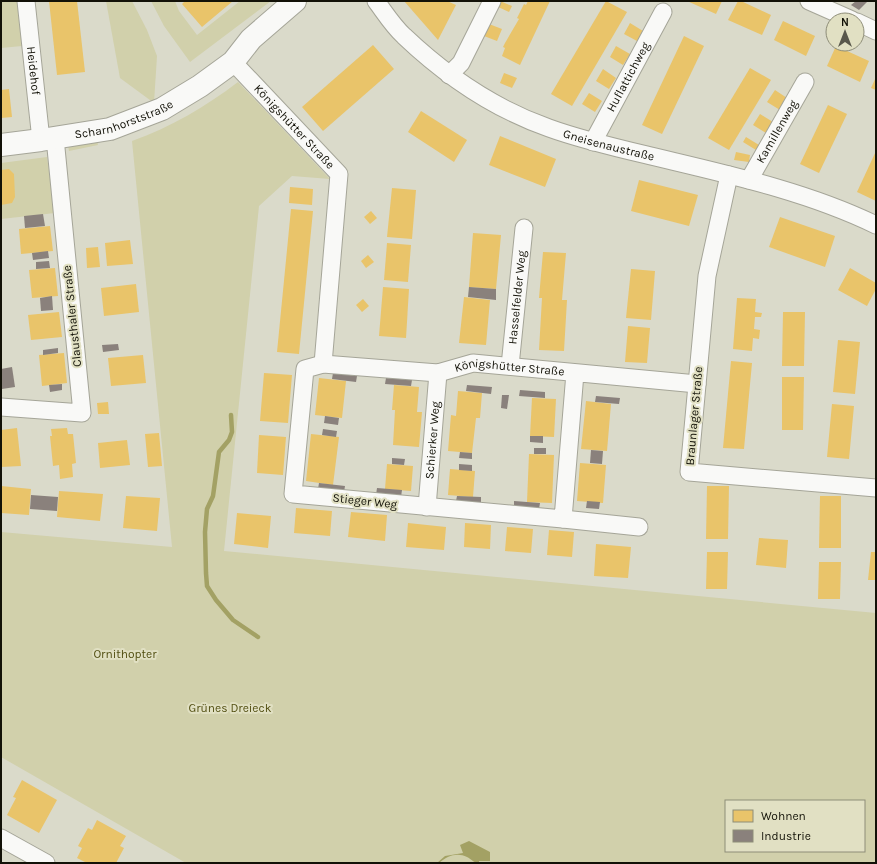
<svg xmlns="http://www.w3.org/2000/svg" width="877" height="864" viewBox="0 0 877 864" font-family="Karla,sans-serif">
	<style>
		.green { fill: #d1d0ab; fill-rule: evenodd }
		.water { fill: #a3a164 }
		.homes { fill: #e9c46a }
		.industry { fill: #8a817c }
		.lines { fill: none; stroke-linecap: round; stroke-linejoin: round }
		.stream { stroke: #a3a164; stroke-width: 4.5 }
		.street-casing { stroke: #a5a598; stroke-width: 19 }
		.secondary-casing { stroke: #a5a598; stroke-width: 24 }
		.street { stroke: #f9f9f7; stroke-width: 17 }
		.secondary { stroke: #f9f9f7; stroke-width: 22 }
		.labels { text-anchor: middle; stroke-width: 4; stroke-linejoin: round; paint-order: stroke }
		.street-label { font-size: 12px; fill: #121107; stroke: #e1e0c3 }
		.park-label { font-size: 12px; fill: #524f12; stroke: #e1e0c3 }
	</style>
	<rect width="100%" height="100%" fill="#dadaca"/>
	<g class="green">
		<path d="M1,1h16l5,45 -21,2z"/>
		<path d="M106,1h26l15,29 10,26 -3,47 -34,-25z"/>
		<path d="M151,1h24l4,10 18,24 43,-34h31l-81,61 -26,-36z"/>
		<path d="M238,82l92,97 -38,-3 -33,30 -35,345 652,62v250h-690l-185,-106v-225l171,15 -40,-406c39,-14 73,-34 106,-59zM726,801h138v50h-138z"/>
		<path d="M97,140l1,5 -29,6 -1,-5z"/>
		<path d="M47,157l8,56 -54,6v-56z"/>
	</g>
	<path class="water" d="M469,841l21,11v9h-11v2c-5,0 -8,-4 -12,-6 -10,-5 -20,-1 -28,6h-2l8,-7 18,-3 -3,-8z"/>
	<g class="homes">
		<path d="M49,1h28l8,71 -28,3z"/>
		<path d="M185,1h48l-31,26 -20,-23z"/>
		<path d="M404,1h43l9,4 -18,35z"/>
		<path d="M500,1l12,5 -3,6 -13,-6z"/>
		<path d="M528,1h22l-30,64 -18,-9 3,-8 -2,-1 2,-4 14,-24 -2,-1 7,-14 2,1z"/>
		<path d="M606,1l21,11 -55,94 -21,-12z"/>
		<path d="M687,1h35l-6,13z"/>
		<path d="M738,1h3l30,14 -9,20 -34,-15z"/>
		<path d="M783,21l32,15 -9,20 -32,-16z"/>
		<path d="M630,23l13,8 -6,10 -13,-7z"/>
		<path d="M489,24l13,5 -5,12 -13,-5z"/>
		<path d="M684,36l20,10 -42,88 -20,-9z"/>
		<path d="M373,45l21,24 -71,62 -21,-24z"/>
		<path d="M616,46l14,8 -7,11 -13,-8z"/>
		<path d="M836,46l33,15 -9,21 -33,-16z"/>
		<path d="M750,68l21,12 -42,70 -21,-12z"/>
		<path d="M603,69l13,9 -7,11 -13,-8z"/>
		<path d="M504,73l13,5 -5,10 -12,-5z"/>
		<path d="M876,77v13l-5,-2z"/>
		<path d="M9,89l3,28 -11,1v-28z"/>
		<path d="M775,90l12,8 -7,12 -13,-8z"/>
		<path d="M589,93l13,8 -7,11 -13,-8z"/>
		<path d="M828,105l19,9 -28,59 -19,-9z"/>
		<path d="M421,111l46,29 -13,22 -46,-30z"/>
		<path d="M760,114l13,8 -7,11 -13,-8z"/>
		<path d="M500,136l56,23 -11,28 -56,-22z"/>
		<path d="M746,137l13,8 -3,5 -13,-8z"/>
		<path d="M876,151v50l-19,-9z"/>
		<path d="M736,152l14,3 -1,7 -15,-2z"/>
		<path d="M9,169l5,5 1,23 -3,6 -11,2v-35z"/>
		<path d="M639,180l59,15 -9,31 -58,-15z"/>
		<path d="M290,187l23,2 -1,16 -23,-2z"/>
		<path d="M392,188l24,2 -4,49 -25,-2z"/>
		<path d="M291,209l22,2 -14,143 -22,-2z"/>
		<path d="M371,211l6,7 -7,6 -6,-7z"/>
		<path d="M780,217l55,19 -10,31 -56,-20z"/>
		<path d="M50,226l3,25 -32,3 -2,-25z"/>
		<path d="M473,233l28,2 -5,54 -27,-2z"/>
		<path d="M130,240l3,24 -26,2 -2,-23z"/>
		<path d="M387,243l24,2 -3,37 -24,-2z"/>
		<path d="M98,247l2,20 -13,1 -1,-20z"/>
		<path d="M543,252l23,1 -4,47h5l-3,51 -25,-1 3,-52h-3z"/>
		<path d="M368,255l6,7 -8,6 -5,-7z"/>
		<path d="M55,268l3,28 -26,2 -3,-28z"/>
		<path d="M850,268l26,15v6l-9,17 -29,-16z"/>
		<path d="M631,269l24,2 -4,49 -25,-2z"/>
		<path d="M136,284l3,28 -35,4 -3,-28z"/>
		<path d="M383,287l26,2 -3,49 -27,-2z"/>
		<path d="M464,297l26,3 -4,45 -27,-2z"/>
		<path d="M737,298l19,1 -1,13 7,1 -1,4h-6l-1,12 6,1 -1,9 -6,-1 -1,13 -19,-2z"/>
		<path d="M363,299l6,7 -7,6 -6,-7z"/>
		<path d="M59,312l3,25 -31,3 -3,-25z"/>
		<path d="M783,312h22l-1,54h-22z"/>
		<path d="M628,326l22,2 -3,35 -22,-1z"/>
		<path d="M838,340l22,2 -5,52 -22,-2z"/>
		<path d="M64,353l3,30 -25,3 -3,-31z"/>
		<path d="M143,355l3,28 -35,3 -3,-28z"/>
		<path d="M731,361l21,2 -8,86 -21,-1z"/>
		<path d="M264,373l28,2 -4,48 -28,-2z"/>
		<path d="M782,377h22l-1,53h-21z"/>
		<path d="M319,378l27,3 -4,37 -27,-3z"/>
		<path d="M394,385l25,2 -2,25h5l-3,35 -26,-2 2,-35h-3z"/>
		<path d="M458,391l24,2 -2,25h-4l-4,35 -24,-2 3,-36 5,1z"/>
		<path d="M532,398l24,1 -2,38 -24,-1z"/>
		<path d="M586,401l25,3 -4,47 -26,-2z"/>
		<path d="M108,402l1,12h-11l-1,-11z"/>
		<path d="M832,404l22,2 -5,53 -22,-2z"/>
		<path d="M17,428l4,38 -20,1v-37z"/>
		<path d="M67,428l1,6h5l3,29 -4,1 1,13 -13,2 -1,-14 -6,1 -3,-30h2l-1,-7z"/>
		<path d="M159,433l3,33 -14,1 -3,-33z"/>
		<path d="M311,434l28,3 -6,48 -27,-4z"/>
		<path d="M259,435l27,2 -3,38 -26,-2z"/>
		<path d="M127,440l3,25 -30,3 -2,-25z"/>
		<path d="M529,454l25,1 -2,48 -25,-1z"/>
		<path d="M580,463l26,2 -3,38 -26,-2z"/>
		<path d="M387,464l26,2 -2,25 -26,-2z"/>
		<path d="M450,469l25,2 -2,26 -25,-2z"/>
		<path d="M1,486l30,3 -2,26 -28,-2z"/>
		<path d="M707,486h22l-1,53h-22z"/>
		<path d="M59,491l44,3 -3,27 -43,-4z"/>
		<path d="M126,496l34,2 -3,33 -34,-3z"/>
		<path d="M820,496h21v52h-22z"/>
		<path d="M296,508l36,3 -2,25 -36,-3z"/>
		<path d="M351,512l36,3 -2,26 -37,-4z"/>
		<path d="M237,513l34,3 -3,32 -34,-4z"/>
		<path d="M408,523l38,4 -2,23 -38,-3z"/>
		<path d="M465,523l26,2 -1,24 -26,-2z"/>
		<path d="M507,527l26,2 -2,24 -26,-2z"/>
		<path d="M549,530l25,2 -2,25 -25,-2z"/>
		<path d="M759,538l29,2 -2,28 -30,-3z"/>
		<path d="M596,544l35,3 -3,31 -34,-2z"/>
		<path d="M707,552h21l-1,37h-21z"/>
		<path d="M871,552h5v28h-8z"/>
		<path d="M819,562h22l-1,37h-22z"/>
		<path d="M22,780l35,20 -18,33 -32,-18 9,-17 -3,-1z"/>
		<path d="M97,820l29,16 -6,10 4,2 -8,15h-29l-10,-5 5,-10 -4,-2 10,-18 4,2z"/>
	</g>
	<g class="industry">
		<path d="M856,1h12l-9,9 -8,-5z"/>
		<path d="M43,214l2,12 -20,2 -1,-12z"/>
		<path d="M48,251l1,7 -16,2 -1,-7z"/>
		<path d="M49,261l1,7 -14,1v-7z"/>
		<path d="M469,287l27,2v11l-28,-3z"/>
		<path d="M52,296l1,14 -12,1 -1,-13z"/>
		<path d="M118,344l1,6 -16,2 -1,-7z"/>
		<path d="M58,348v5l-15,2v-5z"/>
		<path d="M12,367l3,20 -13,2 -1,-20z"/>
		<path d="M333,373l24,3 -1,6 -24,-3z"/>
		<path d="M386,378l26,2 -1,6 -26,-2z"/>
		<path d="M62,384v6l-12,2 -1,-7z"/>
		<path d="M467,385l25,2 -1,7 -25,-3z"/>
		<path d="M520,390l25,2v6l-26,-2z"/>
		<path d="M502,395h7l-2,14 -6,-1z"/>
		<path d="M596,396l24,2 -1,6 -24,-2z"/>
		<path d="M325,416l14,2 -1,7 -14,-2z"/>
		<path d="M323,429l14,2 -1,6 -14,-2z"/>
		<path d="M530,436h13v7l-13,-1z"/>
		<rect x="534" y="448" width="12" height="6"/>
		<path d="M591,450l12,1 -1,13 -12,-1z"/>
		<path d="M460,452l12,1v6l-13,-1z"/>
		<path d="M392,458l13,1 -1,6 -12,-1z"/>
		<path d="M459,464l13,1v6l-13,-1z"/>
		<path d="M319,483l26,3 -1,6 -26,-3z"/>
		<path d="M377,488l25,2 -1,7 -25,-2z"/>
		<path d="M31,495l27,2 -1,14 -27,-2z"/>
		<path d="M457,496l24,1v6l-25,-2z"/>
		<path d="M514,501l26,2 -1,6 -25,-1z"/>
		<path d="M587,501l13,1 -1,7 -13,-1z"/>
	</g>
	<g class="lines">
		<path class="stream" d="M231,415l1,17 -3,8 -10,12 -6,44 -6,13 -2,23 1,41 1,13 9,14 17,20 25,17"/>
		<defs>
			<g id="street">
				<path id="s1" d="M26,1l15,139"/>
				<path id="s2" d="M376,1c9,12 17,25 28,35 41,39 91,73 145,92 33,12 68,20 102,28 75,18 155,35 225,69"/>
				<path d="M809,1l43,19"/>
				<path d="M857,22l19,9"/>
				<path id="s3" d="M233,62l106,112 -16,190"/>
				<path d="M449,75l12,-12 31,-62"/>
				<path id="s4" d="M593,142l70,-130"/>
				<path d="M729,175l-22,101 -18,196 187,16"/>
				<path id="s5" d="M749,180l56,-98"/>
				<path id="s6" d="M510,366l14,-138"/>
				<path id="s7" d="M575,373l-12,146 -270,-25 12,-125 18,-5 115,9 35,-10 224,21"/>
				<path d="M1,407l81,6 -27,-275"/>
				<path id="s8" d="M427,507l11,-134"/>
				<path d="M563,519l76,8"/>
				<path d="M1,838l45,25"/>
			</g>
			<g id="secondary">
				<path id="s9" d="M1,145l40,-5 69,-11 52,-20 38,-23 33,-24 18,-23 44,-38"/>
			</g>
		</defs>
		<use href="#street" class="street-casing"/>
		<use href="#secondary" class="secondary-casing"/>
		<use href="#street" class="street"/>
		<use href="#secondary" class="secondary"/>
	</g>
	<g class="labels">
		<g class="street-label">
			<text dy="4" stroke="none"><textPath href="#s1" startOffset="70">Heidehof</textPath></text>
			<text dy="4" stroke="none"><textPath href="#s4" startOffset="74">Huflattichweg</textPath></text>
			<text dy="4" stroke="none"><textPath href="#s9" startOffset="126">Scharnhorststraße</textPath></text>
			<text dy="4" stroke="none"><textPath href="#s3" startOffset="89">Königshütter Straße</textPath></text>
			<text dy="4" stroke="none"><textPath href="#s5" startOffset="56">Kamillenweg</textPath></text>
			<text dy="4" stroke="none"><textPath href="#s2" startOffset="280">Gneisenaustraße</textPath></text>
			<text dy="4" stroke="none"><textPath href="#s6" startOffset="69">Hasselfelder Weg</textPath></text>
			<text transform="translate(72 316) rotate(-96)" y="4">Clausthaler Straße</text>
			<text dy="4" stroke="none"><textPath href="#s7" startOffset="750">Königshütter Straße</textPath></text>
			<text transform="translate(694 416) rotate(-85)" y="4">Braunlager Straße</text>
			<text dy="4" stroke="none"><textPath href="#s8" startOffset="67">Schierker Weg</textPath></text>
			<text transform="translate(365 501) rotate(6)" y="4">Stieger Weg</text>
		</g>
		<g class="park-label">
			<text x="125" y="658">Ornithopter</text>
			<text x="230" y="712">Grünes Dreieck</text>
		</g>
	</g>
	<rect width="877" height="864" fill="none" stroke="#121107" stroke-width="4"/>
	<rect x="725" y="800" width="140" height="52" fill="#e1e0c3" stroke="#8e8d78"/>
	<rect x="733" y="810" width="20" height="12" fill="#e9c46a" stroke="#8e8d78"/>
	<text x="761" y="820" font-size="12" fill="#121107">Wohnen</text>
	<rect x="733" y="830" width="20" height="12" fill="#8a817c" stroke="#8e8d78"/>
	<text x="761" y="840" font-size="12" fill="#121107">Industrie</text>
	<g transform="translate(845 32)"><circle r="19" fill="#e1e0c3" stroke="#8e8d78"/>
	<path d="M0-3L7 15L0 10L-7 15Z" fill="#58574b"/>
	<text y="-6" font-size="11" font-weight="bold" text-anchor="middle" fill="#121107">N</text>
	</g>
</svg>
